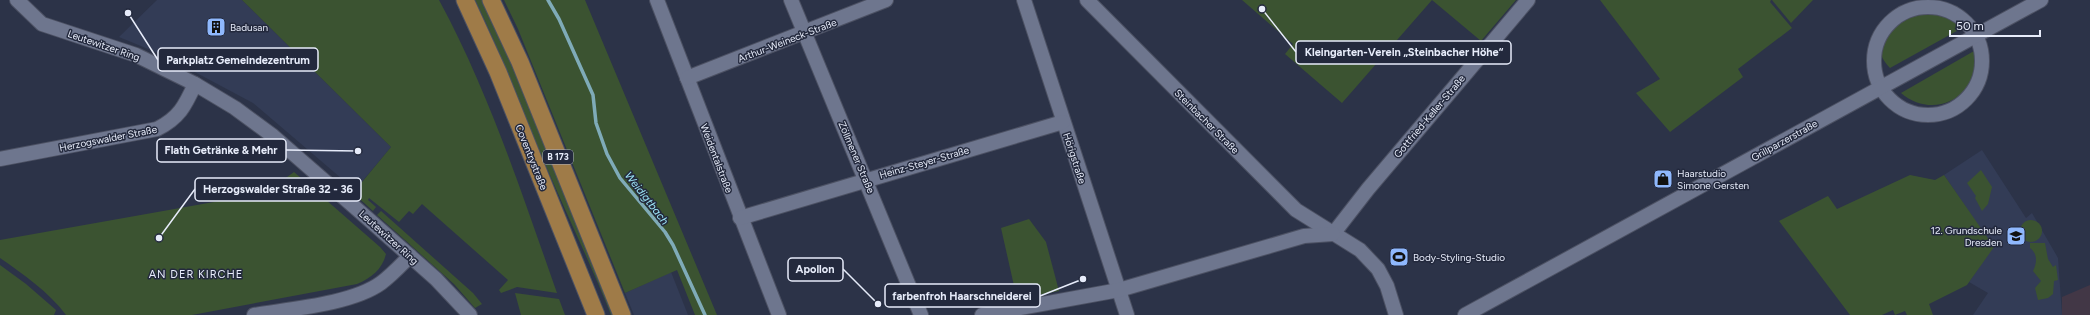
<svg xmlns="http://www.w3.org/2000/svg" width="2090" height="315" viewBox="0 0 2090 315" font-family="Figtree,sans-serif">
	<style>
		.built { fill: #333c56 }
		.industrial { fill: #423746 }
		.green { fill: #3b5331 }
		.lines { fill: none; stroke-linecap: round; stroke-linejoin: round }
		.stream { stroke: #7fabb8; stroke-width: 3.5 }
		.minor-casing { stroke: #4c5163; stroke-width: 16 }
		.major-casing { stroke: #4c5163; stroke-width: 19 }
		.minor { stroke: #6e768e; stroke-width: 14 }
		.major { stroke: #9f7b48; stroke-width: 17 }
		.labels { text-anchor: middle; stroke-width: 3; stroke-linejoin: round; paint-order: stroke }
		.shield { fill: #23293d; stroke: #acb2c1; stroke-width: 1 }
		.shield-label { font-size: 9px; font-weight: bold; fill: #e7ecfa }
		.poi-label { font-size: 10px; fill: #e7ecfa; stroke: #23293d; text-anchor: start }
		.street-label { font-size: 10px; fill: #e7ecfa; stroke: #23293d }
		.water-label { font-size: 11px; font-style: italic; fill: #9eeafa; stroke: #23293d }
		.neighbourhood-label { font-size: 11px; letter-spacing: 1px; fill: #e7ecfa; stroke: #23293d }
		.leader { fill: none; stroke: #e7ecfa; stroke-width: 1.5 }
		.callout-dot { fill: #e7ecfa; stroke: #23293d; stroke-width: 1.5 }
		.callout { fill: #23293d; stroke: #e7ecfa; stroke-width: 1.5 }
		.callout-label { font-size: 11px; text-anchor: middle; font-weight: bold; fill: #e7ecfa }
	</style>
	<rect width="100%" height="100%" fill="#2c3348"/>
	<g class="built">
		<path d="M157,0h85l149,147 -36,43 -102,-87 -90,-48 -44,-18z"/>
		<path d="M1982,150l44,68 6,-5 26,45 4,57h-89l15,-22 -19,-11 24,-35 -49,-72z"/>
		<path d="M671,272l17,43h-54l-9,-22z"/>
	</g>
	<path class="industrial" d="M2090,285v30h-28v-18z"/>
	<g class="green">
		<path d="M242,0h197c50,92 83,194 118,293l-40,-6 -16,6 -2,-3 9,-10 -86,-76 -9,10 -4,-3 -10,11 -30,-24 -1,2 8,7 -3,4 -20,-18 38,-46z"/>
		<path d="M475,0h9l11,22 120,293h-4c-21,-53 -46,-104 -68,-156 -23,-53 -42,-107 -68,-159z"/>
		<path d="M504,0h81l132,315h-22l-18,-45 -52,23 -107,-264z"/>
		<path d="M1242,0h274l-35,41 -49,-41 -90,103 -57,-49 8,-10z"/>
		<path d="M1600,0h171l-1,2 22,26 -54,41 5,8 -73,55 -34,-39 24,-14z"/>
		<path d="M1772,0h41l-22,23z"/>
		<path d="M1931,11c13,2 24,6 33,16l-74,41c-29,-29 13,-53 41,-57z"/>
		<path d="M1974,51l3,1c4,43 -42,70 -76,41z"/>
		<path d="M1981,170l11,17 -4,17 -6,7 -7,-13 1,-2 -9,-13z"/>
		<path d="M294,172l86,75 6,7c-4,16 -15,24 -29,30l-165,31h-126c-17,-23 -43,-41 -66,-57v-18l265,-47z"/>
		<path d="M1910,175l25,5 9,-5 50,72 -27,38 -38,19 4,11h-26l-2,-4 -10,4 -2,-5 -11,5h-32l-71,-94 49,-25 9,13z"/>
		<path d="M381,211l92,82 9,11 -7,4 -21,-24 -77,-69z"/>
		<path d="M1029,219l17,23 13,49 -42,8 -16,-71z"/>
		<circle cx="2031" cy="231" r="11"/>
		<path d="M2030,243h15l3,16 5,8 3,-2 2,15 -4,1 -1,13 -5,4 -10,2 -3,-12 6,-7 -8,-10c4,-8 5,-17 -3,-23z"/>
		<path d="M0,265l26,19 30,26 -2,5h-54z"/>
		<path d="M515,293l44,6 6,16h-44z"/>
	</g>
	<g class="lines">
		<path class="stream" d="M548,0l11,19 34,76 3,28 11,31 13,24 45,54 8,13 32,70"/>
		<defs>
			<g id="minor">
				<path d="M17,0l25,24 94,31 59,29 40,24 38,28 93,81 70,62 34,36"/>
				<path d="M657,0l122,315"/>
				<path d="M791,0l130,315"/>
				<path d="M1024,0l103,315"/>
				<path d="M1087,0l209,210 64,40 18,19 9,17 9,29"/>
				<circle cx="1928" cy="61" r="54"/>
				<path d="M687,78l199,-78"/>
				<path d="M0,159l157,-30c22,-11 28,-23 38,-45"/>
				<path d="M740,218l323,-96"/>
				<path d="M1333,234l35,-45 160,-189"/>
				<path d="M254,315c36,-6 98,-11 127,-32 11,-8 20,-18 29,-27"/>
				<path d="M982,315l137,-25 185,-54 29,-2"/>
				<path d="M1465,315l576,-315"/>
			</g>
			<g id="major">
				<path d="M465,0l33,72 98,243"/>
				<path d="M491,0l29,62 102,253"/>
			</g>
		</defs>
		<use href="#minor" class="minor-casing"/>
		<use href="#major" class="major-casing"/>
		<use href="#minor" class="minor"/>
		<use href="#major" class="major"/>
	</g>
	<defs>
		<symbol id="building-square" viewBox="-11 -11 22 22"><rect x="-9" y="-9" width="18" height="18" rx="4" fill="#8fb8fd" stroke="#23293d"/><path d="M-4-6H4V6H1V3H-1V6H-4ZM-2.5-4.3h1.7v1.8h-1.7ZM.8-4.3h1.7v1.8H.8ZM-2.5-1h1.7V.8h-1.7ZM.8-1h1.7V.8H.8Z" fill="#111"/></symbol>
		<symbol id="shop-square" viewBox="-11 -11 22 22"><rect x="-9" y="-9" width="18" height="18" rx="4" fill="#8fb8fd" stroke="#23293d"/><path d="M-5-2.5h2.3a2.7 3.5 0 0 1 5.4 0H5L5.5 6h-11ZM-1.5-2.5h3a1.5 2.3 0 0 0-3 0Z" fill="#111"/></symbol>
		<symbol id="school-square" viewBox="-11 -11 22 22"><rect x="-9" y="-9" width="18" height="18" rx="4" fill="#8fb8fd" stroke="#23293d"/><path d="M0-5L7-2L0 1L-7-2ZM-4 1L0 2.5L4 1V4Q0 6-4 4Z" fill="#111"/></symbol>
		<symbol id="stadium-square" viewBox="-11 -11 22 22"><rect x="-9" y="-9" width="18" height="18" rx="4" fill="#8fb8fd" stroke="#23293d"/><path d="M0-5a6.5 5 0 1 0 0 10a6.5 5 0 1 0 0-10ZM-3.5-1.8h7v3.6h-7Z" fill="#111"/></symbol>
	</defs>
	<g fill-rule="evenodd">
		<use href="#building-square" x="205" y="16" width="22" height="22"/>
		<use href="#shop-square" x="1652" y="168" width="22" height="22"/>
		<use href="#school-square" x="2005" y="225" width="22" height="22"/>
		<use href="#stadium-square" x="1388" y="246" width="22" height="22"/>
	</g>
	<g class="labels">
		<rect class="shield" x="543" y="150" width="30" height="14" rx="3"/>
		<g class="shield-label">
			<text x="558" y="160">B 173</text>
		</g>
		<g class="poi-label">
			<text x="230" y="31">Badusan</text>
			<text x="1677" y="177">Haarstudio<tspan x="1677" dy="12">Simone Gersten</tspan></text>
			<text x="2002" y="234" text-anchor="end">12. Grundschule<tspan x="2002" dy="12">Dresden</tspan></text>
			<text x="1413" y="261">Body-Styling-Studio</text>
		</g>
		<g class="street-label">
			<text transform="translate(787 40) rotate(-21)" y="4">Arthur-Weineck-Straße</text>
			<text transform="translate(104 45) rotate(19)" y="4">Leutewitzer Ring</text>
			<text transform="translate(1429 116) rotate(-50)" y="4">Gottfried-Keller-Straße</text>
			<text transform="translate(1207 121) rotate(45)" y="4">Steinbacher Straße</text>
			<text transform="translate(108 138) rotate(-11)" y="4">Herzogswalder Straße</text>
			<text transform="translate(1784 140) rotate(-29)" y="4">Grillparzerstraße</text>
			<text transform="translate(532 157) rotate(68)" y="4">Coventrystraße</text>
			<text transform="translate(857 157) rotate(67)" y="4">Zöllmener Straße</text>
			<text transform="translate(717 158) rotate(69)" y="4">Weidentalstraße</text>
			<text transform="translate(1075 158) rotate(72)" y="4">Hörigstraße</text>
			<text transform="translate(924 162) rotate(-16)" y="4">Heinz-Steyer-Straße</text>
			<text transform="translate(389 237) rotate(42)" y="4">Leutewitzer Ring</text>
		</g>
		<g class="water-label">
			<text transform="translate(647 198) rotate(52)" y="4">Weidigtbach</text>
		</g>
		<g class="neighbourhood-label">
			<text x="196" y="278">AN DER KIRCHE</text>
		</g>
	</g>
	<path class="leader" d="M1262 9L1296 52M128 13L158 60M358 151L286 150M159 238L195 189M878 304L843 269M1083 279L1040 296"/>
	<g class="callout-dot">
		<circle cx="1262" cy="9" r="4"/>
		<circle cx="128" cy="13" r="4"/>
		<circle cx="358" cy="151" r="4"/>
		<circle cx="159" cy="238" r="4"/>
		<circle cx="878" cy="304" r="4"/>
		<circle cx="1083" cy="279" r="4"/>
	</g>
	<g class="callout">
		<rect x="1296" y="41" width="215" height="23" rx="4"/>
		<rect x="158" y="48" width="160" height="23" rx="4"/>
		<rect x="157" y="139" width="129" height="23" rx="4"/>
		<rect x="195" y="178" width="166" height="23" rx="4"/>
		<rect x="788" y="258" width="55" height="23" rx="4"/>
		<rect x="885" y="284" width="155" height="23" rx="4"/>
	</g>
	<g class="callout-label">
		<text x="1404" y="56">Kleingarten-Verein „Steinbacher Höhe“</text>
		<text x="238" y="64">Parkplatz Gemeindezentrum</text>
		<text x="221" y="154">Flath Getränke &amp; Mehr</text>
		<text x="278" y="193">Herzogswalder Straße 32 - 36</text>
		<text x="815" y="273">Apollon</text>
		<text x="962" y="300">farbenfroh Haarschneiderei</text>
	</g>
	<path d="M1950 30v6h90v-6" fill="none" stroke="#e7ecfa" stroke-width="2"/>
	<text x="1956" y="30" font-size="12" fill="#e7ecfa" stroke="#23293d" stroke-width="3" paint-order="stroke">50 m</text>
</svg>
